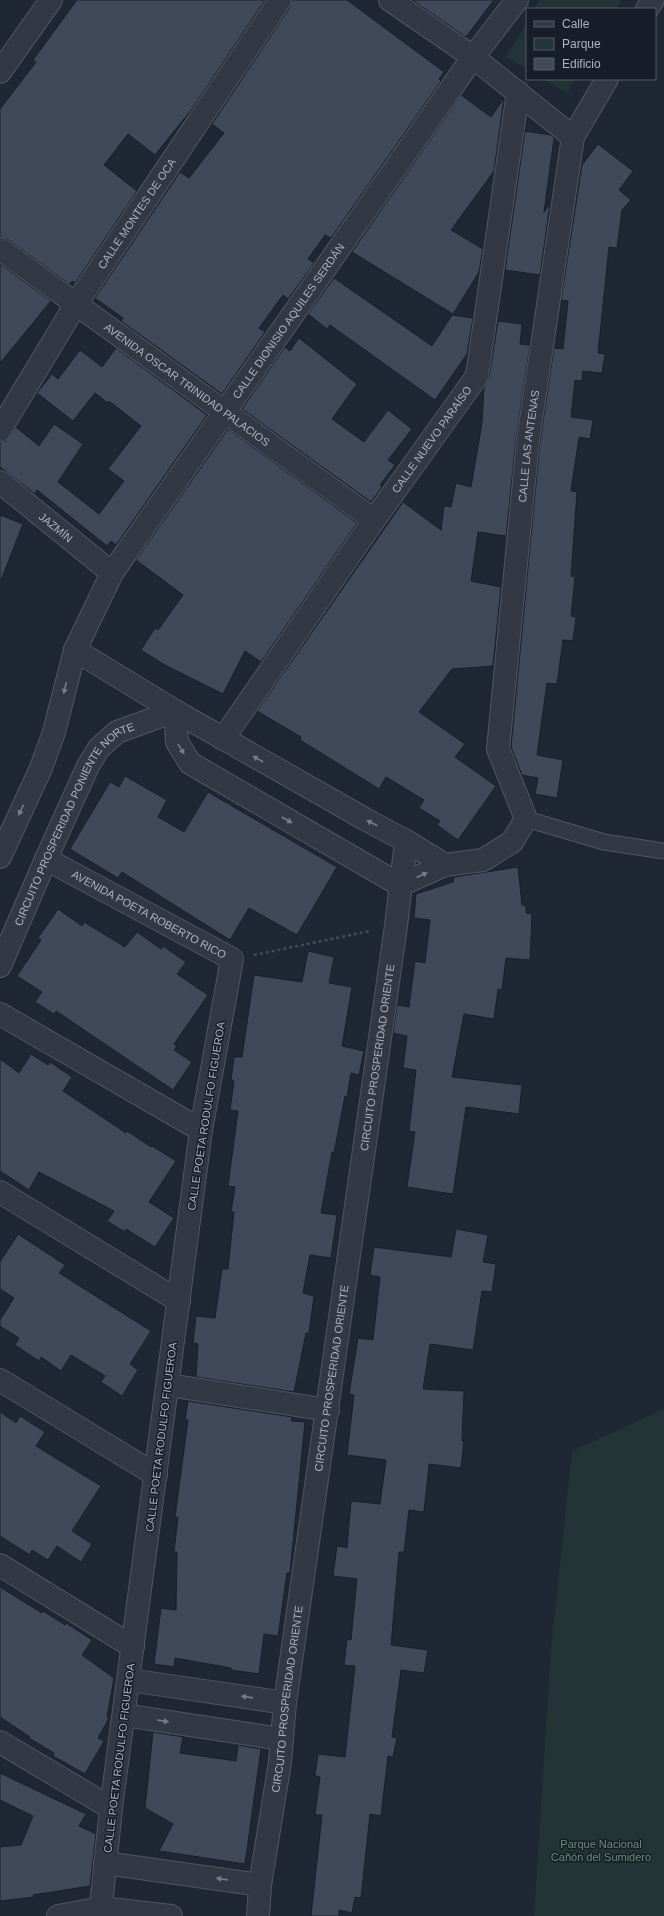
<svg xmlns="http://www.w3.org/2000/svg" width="664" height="1916" viewBox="0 0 664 1916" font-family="Arial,sans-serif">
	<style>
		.green { fill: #223436 }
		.building { fill: #404959; stroke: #1a202b }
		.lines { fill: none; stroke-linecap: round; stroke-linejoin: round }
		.service-casing { stroke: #505663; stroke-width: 17 }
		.minor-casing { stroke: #505663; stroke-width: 24 }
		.tertiary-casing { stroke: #505663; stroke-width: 24 }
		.path { stroke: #3e4f53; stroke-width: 2.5; stroke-dasharray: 3 3; stroke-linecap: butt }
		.service { stroke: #323945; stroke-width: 15 }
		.minor { stroke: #323945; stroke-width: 22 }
		.tertiary { stroke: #323945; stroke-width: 22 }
		.oneway { fill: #757c8a }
		.labels { text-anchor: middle; stroke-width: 3; stroke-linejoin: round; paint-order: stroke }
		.street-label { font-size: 11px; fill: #acb3c2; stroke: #181e29 }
		.park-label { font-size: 11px; fill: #659171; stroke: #181e29 }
	</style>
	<rect width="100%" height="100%" fill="#1f2734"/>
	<g class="green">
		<path d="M540,0h81l-5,9h-82z"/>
		<path d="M527,22v47l-21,-12z"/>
		<path d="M543,79h32l-8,14z"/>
		<path d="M664,1409v507h-130l17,-267 21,-198z"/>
	</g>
	<g class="building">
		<path d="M77,0h188l-73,109 -37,46 -27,-21 -24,31 33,26 -62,92 -2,-2 -4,3 -62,-45 -7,-2v-128l36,-47 -3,-2z"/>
		<path d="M292,0h55l97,72 -5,7 2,2 -110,157 -6,-3 -17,24 6,4 -26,36 -5,-4 -24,33 6,4 -43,62 -101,-73 2,-3 -28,-20 85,-126 9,6 35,-45 -12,-9 78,-117z"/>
		<path d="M412,0h82l-28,37z"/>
		<path d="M461,95l30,22 13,-19 -10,73 -43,59 32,19 -4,23 -26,42 -101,-62z"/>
		<path d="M525,131l26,4 3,3 -10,74 6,-8 -10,71 -35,-5z"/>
		<path d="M598,144l35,27 -14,19 12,10 -9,10 -5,38 -8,-1 -11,106 7,1 -3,19 -19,-2 -1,10 -7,-1 -4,37 22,3 -3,19 -11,-2 -8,54 6,1 -6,84 4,1 -4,39 5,1 -3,24 -10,-1 -6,44 -10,-1 -10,72 26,5 -6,38 -22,-4 3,-16 -16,-3 -11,-28 29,-305 14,-94 9,1 5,-48 -7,-1 21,-135z"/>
		<path d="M0,264l51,37 -51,62z"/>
		<path d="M334,278l98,68 20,-31 21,3 -6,36 -32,46 -105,-75 -3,4 -19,-15z"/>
		<path d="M498,321l24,3 -2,20 10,1 -14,94 -10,97 -28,-4 -7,49 30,6 -8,79 -41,3 -33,43 46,32 -10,13 41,29 -38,54 -21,-15 3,-4 -21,-13 5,-8 -38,-23 -7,12 -79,-49 1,-3 -44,-26 146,-209 38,28 3,-24 7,1 5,-24 15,4 11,-64 2,-36 5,-9z"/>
		<path d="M299,338l58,46 -25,35 32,23 24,-32 24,19 -24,31 7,5 -15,20 2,2 -11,15 -129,-93 43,-62 5,4z"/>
		<path d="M116,348l91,67 -91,130 -5,-4 -4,5 -70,-56 -2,4 -35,-27v-25l6,-1 10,-14 23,19 15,-22 29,20 -25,38 41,32 25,-33 -16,-12 33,-43 -32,-25 -1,2 -13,-10 -22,28 -36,-28 15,-19 6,5 22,-29 22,17z"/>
		<path d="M228,429l129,94 -96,139 -16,-11 -22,43 -58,-29 -24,-15 14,-22 3,2 25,-35 -47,-35z"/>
		<path d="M0,515l23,9 -22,56h-1z"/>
		<path d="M125,776l42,24 -9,17 26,15 24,-40 129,75 -40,68 -48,-27 -19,32 -108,-68 -4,6 -48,-29 40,-67 9,5z"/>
		<path d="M518,867l4,38 4,1v7l6,1 -2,46 -24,-2 -4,32 -4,-1 -4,30 -30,-5 -12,63 70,8 -3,29 -53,-7 -13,87 -46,-7 8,-55 -6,-1 7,-61 -13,-2 4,-32 -14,-3 4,-28 12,2 6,-46 10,2 5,-43 -16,-2 2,-24 37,-12 1,-5z"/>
		<path d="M58,909l24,17 2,-4 41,25 12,-15 24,17 2,-3 23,16 -9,12 31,21 -34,49 3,2 -3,4 18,12 -19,28 -117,-79 -2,3 -19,-12 7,-10 -25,-16 24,-36 -3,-2z"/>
		<path d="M308,951l26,6 -5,26 23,4 -10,59 22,5 -5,24 -8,-2 -4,24 -2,-1 -11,57 -2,-1 -11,61 16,2 -6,43 -21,-3 -7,38 11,3 -5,37h-3l-12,59 -98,-15 2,-33 -5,-1 3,-27 19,2 7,-49h6l6,-57h-3l4,-25 -7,-1 10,-75 -8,-1 4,-29 -3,-1 3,-23h8l12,-82 48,7z"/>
		<path d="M31,1054l17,11 2,-3 22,15 -9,14 63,42 1,-2 24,16 1,-1 24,15 -27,41 25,16 -19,29 -29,-18 -1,3 -18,-11 7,-10 -75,-39 -10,18 -29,-19v-112l19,14z"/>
		<path d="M456,1229l32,6 -5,27 13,2 -4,28 -10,-1 -9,59 -43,-6 -7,45 41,2 -2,50h2l-3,27 -32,-4 -5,48 -15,-2 -5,42h-5l-8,93 37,5 -4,23 -23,-3 -9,67 5,1 -4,19 -5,-1 -7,60 -11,-2 -9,84 -6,-1 -3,16 -13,-3v6h-28l11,-101h-7l5,-38 -5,-1 3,-22 27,3 10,-91 -11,-1 3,-26 4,1 6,-61 -24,-3 4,-30 10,2 4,-47 29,3 6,-44 -39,-5 7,-60 -5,-1 9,-56 15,2 7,-63 -10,-2 4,-28 77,10z"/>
		<path d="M18,1234l47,31 -6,8 92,58 -21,33 8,6 -16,26 -21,-14 4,-6 -34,-21 -10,16 -20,-14 -2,4 -24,-16 4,-7 -19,-12v-6l14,-22 -14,-9v-27z"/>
		<path d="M188,1401l104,16 -1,4 14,1 -15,151h-3l-9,63 -14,-2 -5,40 -28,-4v-2l-56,-10 -1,9 -20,-3 7,-56 15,2 1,-58h-3l4,-35h-3l13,-97h-3z"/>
		<path d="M0,1412l16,11 4,-7 25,16 -9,14 65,40 -29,45 20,13 -11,18 -24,-16 -9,14 -16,-10 -2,5 -30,-19z"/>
		<path d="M0,1587l42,26 1,-2 22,14 1,-2 26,17 -10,15 32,23 -7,39 2,1 -11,20 6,3 -19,33 -32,-18 1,-3 -25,-15 1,-1 -30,-20z"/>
		<path d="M153,1732l30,5 -3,16 56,8 2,-16 23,4 -16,115 -86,-13 14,-27 -28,-16z"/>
		<path d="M0,1773l86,41 -7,12 17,8 -6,52 -57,9 1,2 -34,4v-54l21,-2 12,-29 -33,-16z"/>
	</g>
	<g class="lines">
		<defs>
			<path id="service" d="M526,819l78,23 60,9"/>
			<g id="minor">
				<path d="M517,0l-44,57 100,80"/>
				<path d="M647,9l6,-9"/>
				<path d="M0,72l51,-72"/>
				<path id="s1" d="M0,249l374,271"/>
				<path id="s2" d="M0,430l76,-126 204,-304"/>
				<path id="s3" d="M0,482l112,91"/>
				<path id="s4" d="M175,711l2,31 13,21 210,122 45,-20 38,-5 29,-18 14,-23 -28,-70 30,-309 45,-303 34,-58"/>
				<path d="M175,711l188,107 43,23 39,24"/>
				<path id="s5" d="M223,739l151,-219 103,-144 41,-284"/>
				<path id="s6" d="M46,859l186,100 -31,171 -90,678 -11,108"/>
				<path d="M0,1014l201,116"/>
				<path d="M0,1192l179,109"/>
				<path d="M0,1380l156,95"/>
				<path d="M168,1385l160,25"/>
				<path d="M0,1565l133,82"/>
				<path d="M129,1680l156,23"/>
				<path d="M124,1715l157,24"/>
				<path d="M0,1742l111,66"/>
				<path d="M105,1863l155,22"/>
				<path d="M58,1916l44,-8 69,8"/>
				<path id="s7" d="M258,1916l2,-31 20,-123 5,-59 111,-777 10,-85"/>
			</g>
			<g id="tertiary">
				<path d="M75,650l100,61"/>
				<path id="s8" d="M0,857l41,-89 13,-36 21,-82 37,-77 361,-516 -83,-57"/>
				<path id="s9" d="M0,966l46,-107 42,-93 11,-18 18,-16 58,-21"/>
			</g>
		</defs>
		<use href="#service" class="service-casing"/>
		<use href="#minor" class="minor-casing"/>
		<use href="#tertiary" class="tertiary-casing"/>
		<path class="path" d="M254,955l116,-24"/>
		<use href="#service" class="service"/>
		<use href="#minor" class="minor"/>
		<use href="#tertiary" class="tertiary"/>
	</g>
	<defs><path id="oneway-solid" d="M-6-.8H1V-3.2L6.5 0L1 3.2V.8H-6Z"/></defs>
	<g class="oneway">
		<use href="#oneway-solid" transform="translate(65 688) rotate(103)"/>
		<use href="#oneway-solid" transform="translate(181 749) rotate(58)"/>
		<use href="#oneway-solid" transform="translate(258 759) rotate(-150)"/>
		<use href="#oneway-solid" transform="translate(21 810) rotate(115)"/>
		<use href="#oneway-solid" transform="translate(287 820) rotate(30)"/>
		<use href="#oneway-solid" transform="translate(372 823) rotate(-153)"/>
		<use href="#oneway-solid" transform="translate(422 875) rotate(-25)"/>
		<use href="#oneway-solid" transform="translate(247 1697) rotate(-172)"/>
		<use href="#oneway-solid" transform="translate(163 1721) rotate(9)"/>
		<use href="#oneway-solid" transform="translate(222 1879) rotate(-172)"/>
	</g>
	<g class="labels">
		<g class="street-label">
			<text dy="4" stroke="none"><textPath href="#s2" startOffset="256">CALLE MONTES DE OCA</textPath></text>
			<text dy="4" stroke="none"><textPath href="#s8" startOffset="614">CALLE DIONISIO AQUILES SERDÁN</textPath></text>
			<text dy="4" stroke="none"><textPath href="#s1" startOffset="231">AVENIDA OSCAR TRINIDAD PALACIOS</textPath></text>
			<text dy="4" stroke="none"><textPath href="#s5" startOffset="365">CALLE NUEVO PARAÍSO</textPath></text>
			<text dy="4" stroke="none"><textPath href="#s4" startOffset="827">CALLE LAS ANTENAS</textPath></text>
			<text dy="4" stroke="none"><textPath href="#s3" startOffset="72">JAZMÍN</textPath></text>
			<text dy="4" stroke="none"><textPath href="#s9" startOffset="163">CIRCUITO PROSPERIDAD PONIENTE NORTE</textPath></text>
			<text dy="4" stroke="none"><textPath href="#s6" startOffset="117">AVENIDA POETA ROBERTO RICO</textPath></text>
			<text dy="4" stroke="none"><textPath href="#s7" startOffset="867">CIRCUITO PROSPERIDAD ORIENTE</textPath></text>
			<text transform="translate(206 1116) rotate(-81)" y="4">CALLE POETA RODULFO FIGUEROA</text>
			<text dy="4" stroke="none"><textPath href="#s7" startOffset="543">CIRCUITO PROSPERIDAD ORIENTE</textPath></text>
			<text transform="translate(161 1437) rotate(-83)" y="4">CALLE POETA RODULFO FIGUEROA</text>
			<text dy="4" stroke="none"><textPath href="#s7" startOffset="219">CIRCUITO PROSPERIDAD ORIENTE</textPath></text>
			<text transform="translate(119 1758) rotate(-83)" y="4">CALLE POETA RODULFO FIGUEROA</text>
		</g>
		<g class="park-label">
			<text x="601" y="1848">Parque Nacional<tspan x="601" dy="13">Cañón del Sumidero</tspan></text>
		</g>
	</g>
	<rect x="526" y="8" width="130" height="72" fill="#181e29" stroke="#535a66"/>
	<rect x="534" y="21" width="20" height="6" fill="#323945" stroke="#535a66"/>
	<text x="562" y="28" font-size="12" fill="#acb3c2">Calle</text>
	<rect x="534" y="38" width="20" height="12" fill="#223436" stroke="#535a66"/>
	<text x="562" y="48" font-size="12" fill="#acb3c2">Parque</text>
	<rect x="534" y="58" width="20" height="12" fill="#404959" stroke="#535a66"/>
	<text x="562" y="68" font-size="12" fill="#acb3c2">Edificio</text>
</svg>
